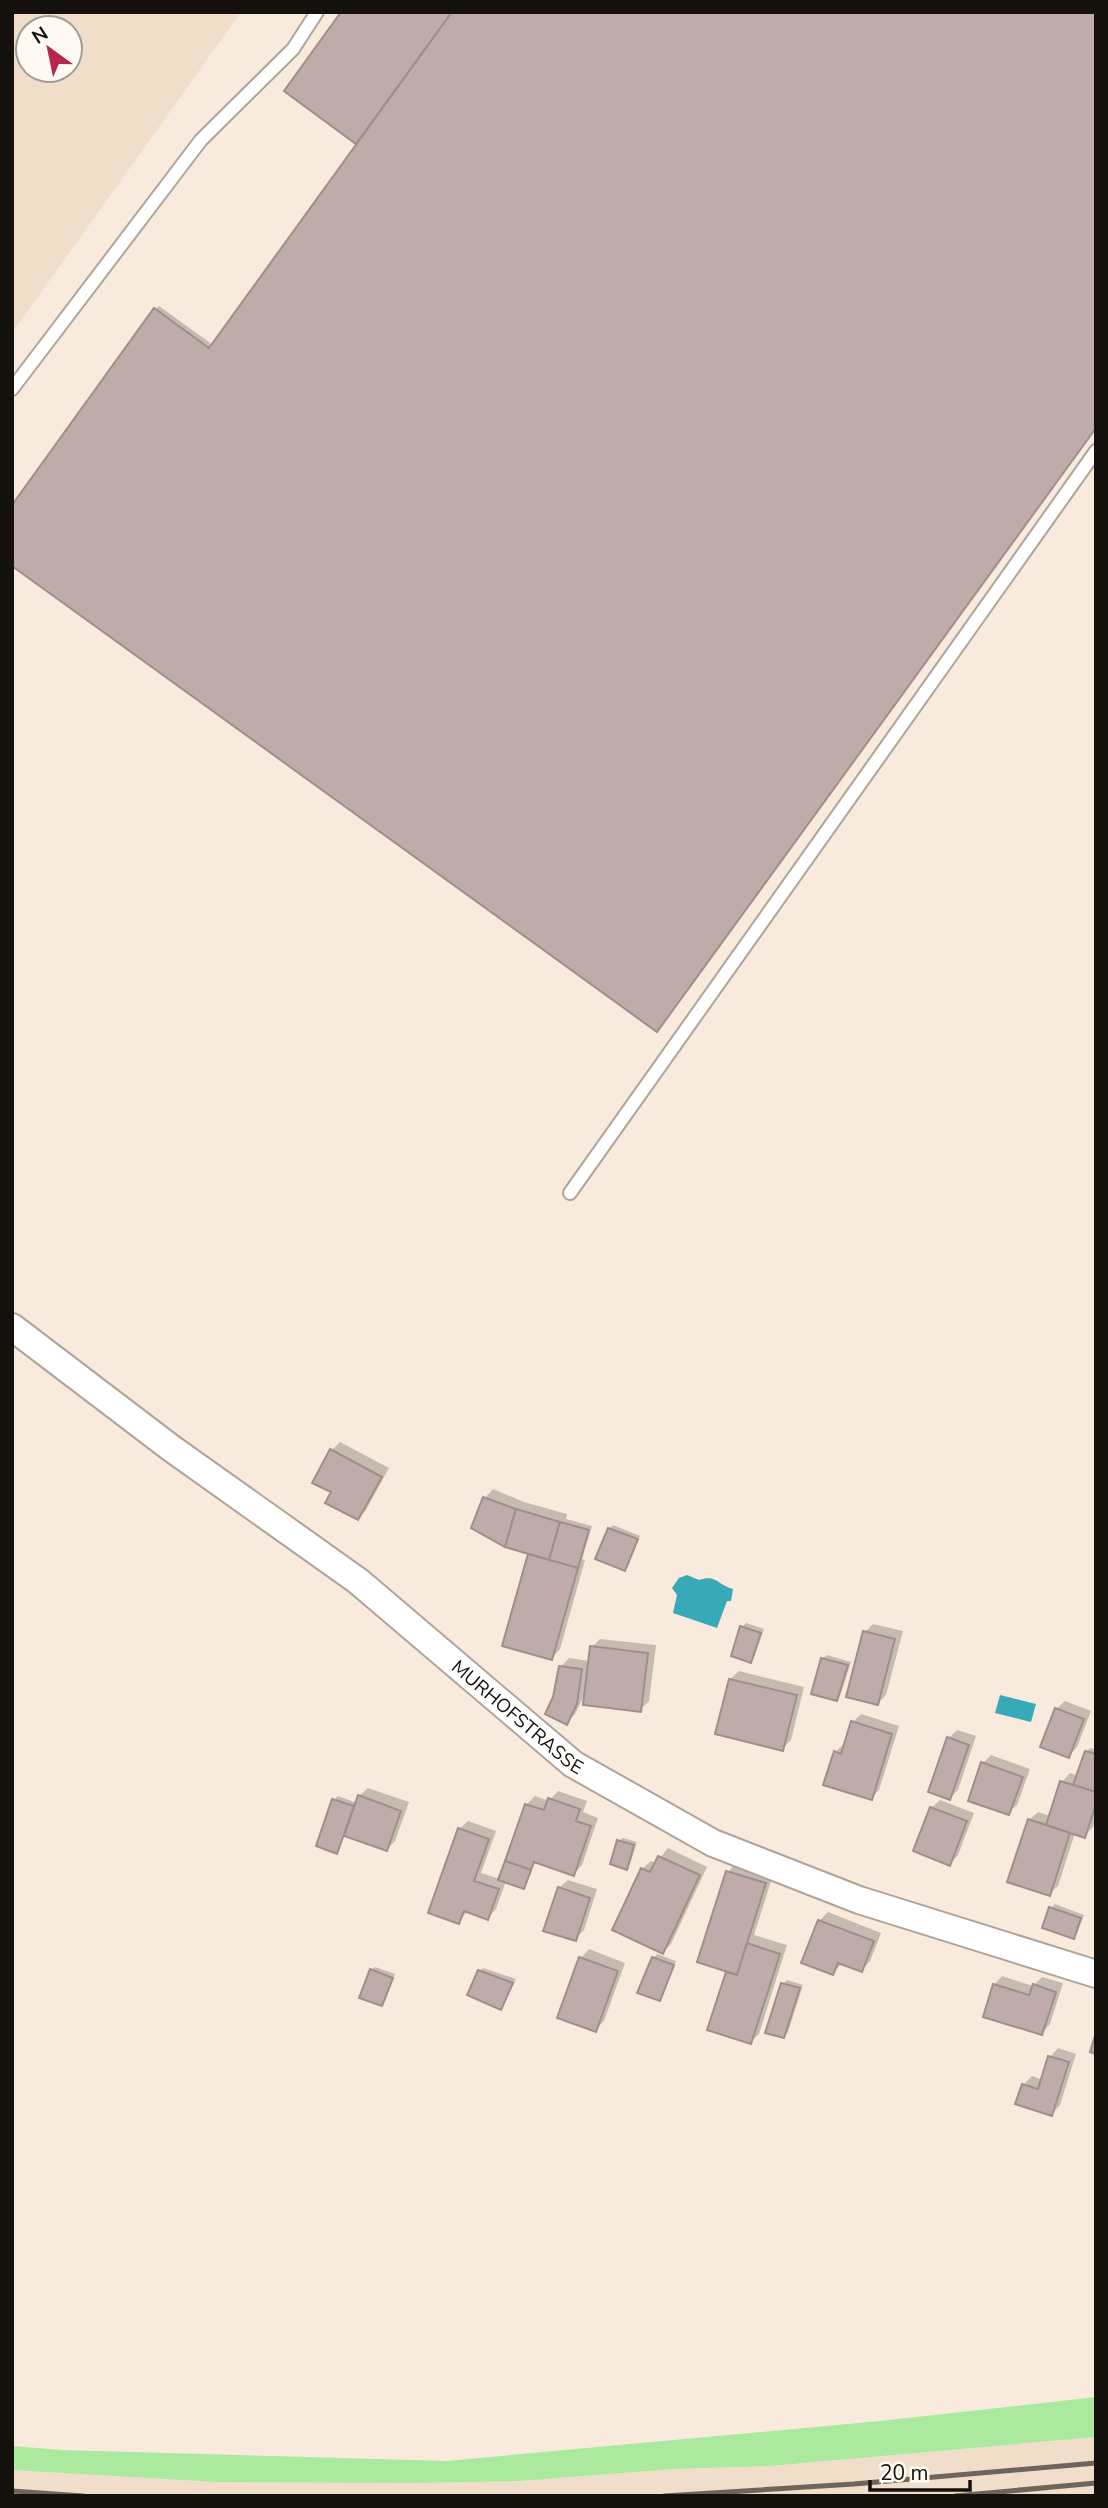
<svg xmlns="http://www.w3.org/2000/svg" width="1108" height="2508" viewBox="0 0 1108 2508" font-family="'Nunito Sans',sans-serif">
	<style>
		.built { fill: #f0decb; fill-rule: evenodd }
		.green { fill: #abe99f }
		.water { fill: #38aab7 }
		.shadow { fill: #0003 }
		.building { fill: #bfacaa; stroke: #a08e8c; stroke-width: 2 }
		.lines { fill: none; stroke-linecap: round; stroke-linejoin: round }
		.service-casing { stroke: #b0a397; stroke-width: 16 }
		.minor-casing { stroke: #b0a397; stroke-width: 30 }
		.service { stroke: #fff; stroke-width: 12 }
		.minor { stroke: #fff; stroke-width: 26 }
		.rail { stroke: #6c645d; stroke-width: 5 }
		.labels { text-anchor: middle; stroke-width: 6; stroke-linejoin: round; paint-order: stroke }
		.street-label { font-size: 19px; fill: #14100c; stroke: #fff9f4 }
	</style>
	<rect width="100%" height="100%" fill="#f8eadd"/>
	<g class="built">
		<path d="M12,12h229l-229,321zM28,28h42v42h-42z"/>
		<path d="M1096,2437v59h-1084v-26l204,12 196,1 108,-2 153,-12 97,-3z"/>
	</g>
	<path class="green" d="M1096,2397v40l-326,29 -97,3 -153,12 -108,2 -196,-1 -204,-12v-24l50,4 385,11 433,-40z"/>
	<g class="water">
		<path d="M687,1575l12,5c17,-6 19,5 34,9l-2,12h-4l-10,27 -44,-15 4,-18 -5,-7 7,-10z"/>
		<path d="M1000,1695l36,9 -5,18 -36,-9z"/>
	</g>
	<g class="shadow">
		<path d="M343,12h753l-435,1014 -505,-717 3,-3 54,39 146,-201 -73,-53z"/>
		<path d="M340,1442l49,26 -23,42 -8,8 -25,-26 -1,-42z"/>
		<path d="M493,1489l31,13 43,12 -1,5 26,7 -10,33 3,1 -25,89 -8,9 -47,-14 25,-91 -45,-55z"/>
		<path d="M613,1525l27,11 -12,29 -3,4 -16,-40z"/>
		<path d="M746,1623l18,6 -10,28 -3,4 -9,-34z"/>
		<path d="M873,1624l30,7 -17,64 -8,8 -13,-71z"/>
		<path d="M600,1639l56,6 -7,56 -9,9 -55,-16 -10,20 -8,8 -12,-24 6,-31 8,-9 21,3 2,-14z"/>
		<path d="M827,1655l24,7 -11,34 -3,3 -24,-7 10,-34z"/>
		<path d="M739,1671l65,16 -13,53 -9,9 -52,-70z"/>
		<path d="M1065,1701l26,10 -14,36 -8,9 -13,-47z"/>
		<path d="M861,1714l38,12 -20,64 -8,8 -36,-46 9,-8 2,1 7,-23z"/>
		<path d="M957,1730l19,6 -18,54 -8,8 -1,-60z"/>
		<path d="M1090,1748l6,2v68l-3,9 -9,9 -9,-3 -17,53 -9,8 -20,-74 9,-8 13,4 11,-34 8,-9 8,3 8,-24z"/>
		<path d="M991,1755l39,14 -13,36 -9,8 -25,-50z"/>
		<path d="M368,1788l41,14 -14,39 -8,8 -42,-15 -8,18 -3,-52 4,-4 19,7 2,-7z"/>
		<path d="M558,1791l29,10 -4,11 15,6 -16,47 -8,9 -37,-13 -13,14 2,2 6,-5 -8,15 -18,-6 -10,28 -8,9 -20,-7 -10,11 1,-93 9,-8 28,10 -15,42 19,6 26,-74 9,-9 14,5z"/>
		<path d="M940,1800l34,13 -16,42 -8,9 -19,-56z"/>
		<path d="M623,1838l14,4 -7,22 -3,4 -8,-27z"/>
		<path d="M668,1848l39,19 -36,77 -8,8 -21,-83 9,-8 5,2z"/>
		<path d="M736,1863l37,12 -19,60 33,10 -28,89 -9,8 -41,-13 19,-59v-98z"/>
		<path d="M568,1880l29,9 -13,41 -9,9 -16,-51z"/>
		<path d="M1055,1904l29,11 -7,18 -3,4 -23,-29z"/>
		<path d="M828,1912l53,21 -11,28 -8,9 -20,-7 -9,10 -14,-52z"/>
		<path d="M589,1949l36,14 -21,58 -9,9 -14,-72z"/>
		<path d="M657,1954l19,7 -13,34 -4,4 -5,-41z"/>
		<path d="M375,1967l20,7 -10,27 -4,3 -10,-34z"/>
		<path d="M483,1968l33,11 -15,29 -21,-37z"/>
		<path d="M1002,1976l31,10 9,-9 21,6 -13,41 -8,9 -48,-48z"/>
		<path d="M787,1980l16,5 -15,47 -4,4 -1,-52z"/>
		<path d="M1058,2048l18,6 -16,51 -8,9 -29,-29 9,-9 11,4 7,-23z"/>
	</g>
	<g class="building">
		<path d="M341,12h111l-96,132 -72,-53z"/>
		<path d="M452,12h644v416l-439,604 -645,-466v-61l142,-197 55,40z"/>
		<path d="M330,1449l52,28 -24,43 -33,-17 6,-11 -19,-9z"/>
		<path d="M483,1497l33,12 -11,38 -34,-19z"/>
		<path d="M516,1509l44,13 -11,38 -44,-13z"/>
		<path d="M560,1522l29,8 -11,38 -29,-8z"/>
		<path d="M608,1528l30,11 -13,32 -30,-12z"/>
		<path d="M528,1554l50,14 -26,92 -50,-14z"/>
		<path d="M740,1626l21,7 -10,30 -20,-7z"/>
		<path d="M863,1631l32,8 -17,66 -32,-8z"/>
		<path d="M590,1646l58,7 -7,59 -58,-7z"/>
		<path d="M821,1658l27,7 -11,36 -26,-7z"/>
		<path d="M559,1666l23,3 -5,35 -10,21 -22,-11 8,-17z"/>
		<path d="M729,1679l68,16 -14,56 -68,-17z"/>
		<path d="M1055,1708l29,11 -15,39 -29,-11z"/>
		<path d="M851,1721l41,13 -20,66 -49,-15 11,-34 7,3z"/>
		<path d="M947,1737l22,8 -19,55 -22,-8z"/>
		<path d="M1085,1751l11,3v38l-23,-7z"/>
		<path d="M981,1762l42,15 -14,38 -41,-14z"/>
		<path d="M1060,1781l36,11v12l-11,34 -39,-13z"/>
		<path d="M358,1795l43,16 -14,40 -43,-15z"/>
		<path d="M548,1798l32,11 -4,12 15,5 -17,50 -40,-14 -3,8 -26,-9 20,-57 19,6z"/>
		<path d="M332,1799l22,7 -17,48 -21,-8z"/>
		<path d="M930,1807l37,14 -17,45 -37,-15z"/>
		<path d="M1028,1819l42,14 -20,63 -43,-14z"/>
		<path d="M458,1828l31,11 -15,42 25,8 -11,31 -24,-9 -5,13 -31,-11z"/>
		<path d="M617,1840l17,5 -7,25 -17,-6z"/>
		<path d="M658,1856l42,19 -37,79 -51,-24 29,-62 9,4z"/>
		<path d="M505,1861l26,9 -7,19 -26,-9z"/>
		<path d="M726,1871l40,12 -29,92 -40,-13z"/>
		<path d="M558,1887l32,11 -14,43 -33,-10z"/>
		<path d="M1049,1907l32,11 -7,21 -32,-11z"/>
		<path d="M818,1920l56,21 -12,31 -24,-9 -5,12 -32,-12z"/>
		<path d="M747,1943l33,11 -29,90 -44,-14 19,-58 11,3z"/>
		<path d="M579,1957l39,14 -22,61 -39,-14z"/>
		<path d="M652,1957l22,8 -14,36 -23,-8z"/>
		<path d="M370,1969l23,9 -11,28 -23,-8z"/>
		<path d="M478,1970l35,13 -12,27 -34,-15z"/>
		<path d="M781,1983l19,5 -16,50 -19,-5z"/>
		<path d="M993,1984l36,11 4,-11 23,8 -14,43 -59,-18z"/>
		<path d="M1096,2032v22l-6,-2z"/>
		<path d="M1048,2056l21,6 -17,54 -37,-12 7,-20 16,5z"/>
	</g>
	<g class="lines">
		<defs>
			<g id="service">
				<path d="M12,389l189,-249 92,-91 24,-37"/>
				<path d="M570,1193l526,-742"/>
			</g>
			<g id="minor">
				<path id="s1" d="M12,1327l159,121 187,133 215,183 140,79 146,57 237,74"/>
			</g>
		</defs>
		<use href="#service" class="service-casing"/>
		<use href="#minor" class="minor-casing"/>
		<use href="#service" class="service"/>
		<use href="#minor" class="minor"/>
		<g class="rail">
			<path d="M12,2491l71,5"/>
			<path d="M664,2496l190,-12 242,-21"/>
			<path d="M955,2496l141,-13"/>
		</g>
	</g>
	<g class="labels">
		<g class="street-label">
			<text dy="7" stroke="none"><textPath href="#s1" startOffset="639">MURHOFSTRASSE</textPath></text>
		</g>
	</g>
	<rect width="1108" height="2508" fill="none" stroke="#14100c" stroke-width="28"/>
	<g transform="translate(49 49) rotate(327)"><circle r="33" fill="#fff9f4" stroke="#a19c97" stroke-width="2"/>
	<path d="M0-5L12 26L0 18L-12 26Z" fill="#b7264b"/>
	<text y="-10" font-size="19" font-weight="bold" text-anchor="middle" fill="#14100c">N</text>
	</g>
	<path d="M870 2480v10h100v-10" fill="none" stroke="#14100c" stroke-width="3.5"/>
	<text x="880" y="2480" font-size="21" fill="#14100c" stroke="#fff9f4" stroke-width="5" paint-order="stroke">20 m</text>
</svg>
